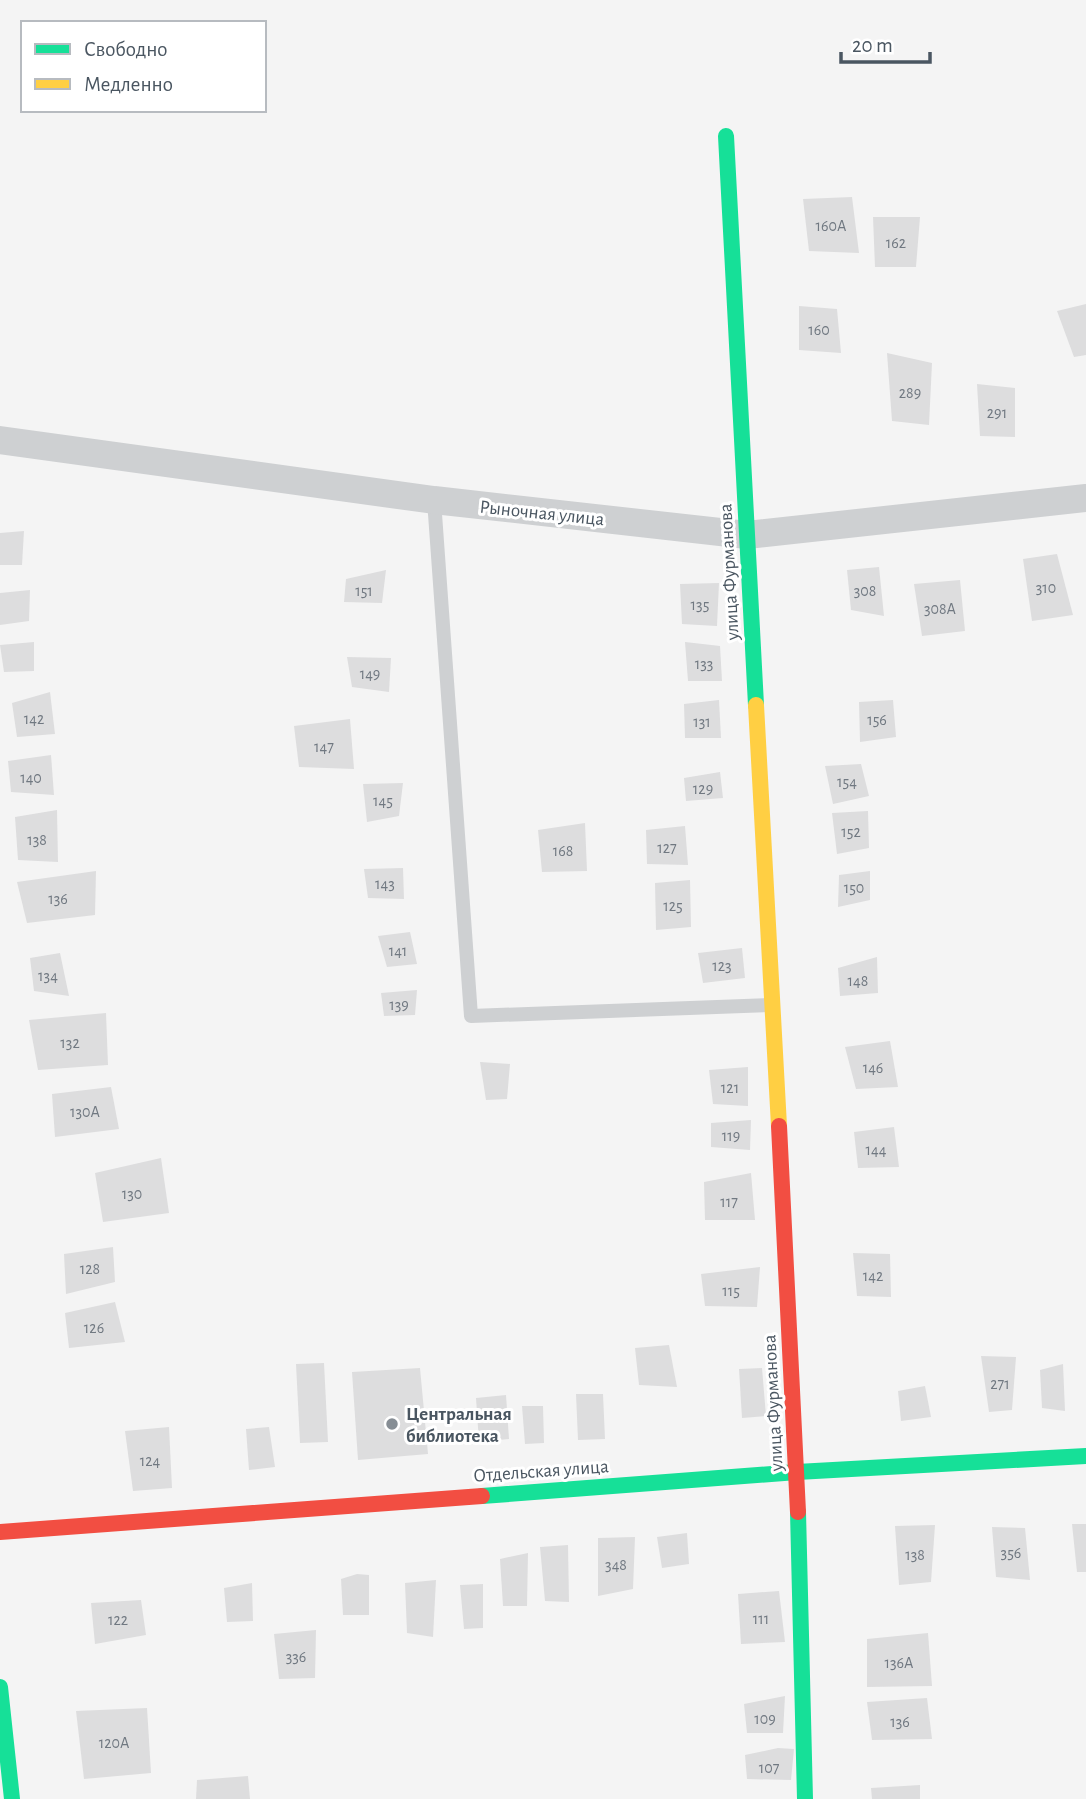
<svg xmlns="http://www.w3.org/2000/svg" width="1086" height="1799" viewBox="0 0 1086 1799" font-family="'Alegreya Sans',sans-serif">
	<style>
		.building { fill: #ddddde }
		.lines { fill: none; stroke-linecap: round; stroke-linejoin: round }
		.lane { stroke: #ced0d2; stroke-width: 14 }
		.street { stroke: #ced0d2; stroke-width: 28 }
		.fast { stroke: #16e098; stroke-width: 16 }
		.slow { stroke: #ffcf43; stroke-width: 16 }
		.jam { stroke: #f24e42; stroke-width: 16 }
		.poi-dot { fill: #868d94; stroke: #fff; stroke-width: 2.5 }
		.labels { text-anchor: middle; stroke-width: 6; stroke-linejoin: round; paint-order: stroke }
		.number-label { font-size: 16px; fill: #707881 }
		.street-label { font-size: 19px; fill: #4a5661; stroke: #fff }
		.poi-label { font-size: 19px; font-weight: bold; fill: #4a5661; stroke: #fff; text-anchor: start }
	</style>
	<rect width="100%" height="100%" fill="#f4f4f4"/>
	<g class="building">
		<path d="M852,197l7,56 -50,-2 -6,-52z"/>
		<path d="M873,217h47l-4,50h-41z"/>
		<path d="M1086,304v51l-12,2 -17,-46z"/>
		<path d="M799,306l38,3 4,44 -42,-3z"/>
		<path d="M887,353l45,10 -3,62 -37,-4z"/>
		<path d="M977,384l38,4v49l-35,-1z"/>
		<path d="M24,531l-2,34h-22v-32z"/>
		<path d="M1057,554l16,61 -41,6 -9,-62z"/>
		<path d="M879,567l5,49 -33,-6 -4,-40z"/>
		<path d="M386,570l-4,33 -38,-1 2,-23z"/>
		<path d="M960,580l5,51 -43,5 -8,-52z"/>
		<path d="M719,583l-2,43 -35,-2 -2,-40z"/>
		<path d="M30,590l-1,31 -29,4v-32z"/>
		<path d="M34,642v29l-30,1 -4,-27z"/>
		<path d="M685,642l35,4 2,35h-34z"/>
		<path d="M347,657l44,1 -2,34 -37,-5z"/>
		<path d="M50,692l5,42 -38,3 -5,-34z"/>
		<path d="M719,700l2,38h-36l-1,-34z"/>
		<path d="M893,700l3,37 -36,5 -1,-40z"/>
		<path d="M350,719l4,50 -55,-2 -5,-41z"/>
		<path d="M51,755l3,40 -43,-3 -3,-31z"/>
		<path d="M861,764l8,32 -36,8 -8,-38z"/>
		<path d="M720,772l3,26 -37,3 -2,-23z"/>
		<path d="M403,783l-4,33 -32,6 -4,-38z"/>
		<path d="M57,810l1,52 -40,-2 -3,-43z"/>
		<path d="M868,811l1,37 -32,6 -5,-41z"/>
		<path d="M585,823l2,48 -45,1 -4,-42z"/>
		<path d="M685,826l3,39 -41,-1 -1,-34z"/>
		<path d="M403,868l1,31 -36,-1 -4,-29z"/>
		<path d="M96,871l-1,44 -68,8 -10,-41z"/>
		<path d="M870,871v29l-32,7 1,-32z"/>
		<path d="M690,880l1,47 -35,3 -1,-47z"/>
		<path d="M410,932l7,32 -30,3 -9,-31z"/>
		<path d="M742,948l3,30 -42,5 -5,-30z"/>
		<path d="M60,953l9,43 -35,-5 -4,-33z"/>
		<path d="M877,957l1,36 -38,3 -2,-28z"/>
		<path d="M417,990l-2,25 -31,1 -3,-23z"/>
		<path d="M106,1013l2,52 -70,5 -9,-50z"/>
		<path d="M890,1041l8,46 -42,2 -11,-42z"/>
		<path d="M480,1062l30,2 -3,35 -21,1z"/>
		<path d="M748,1067v39l-35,-2 -4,-34z"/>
		<path d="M111,1087l8,42 -64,8 -3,-43z"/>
		<path d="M751,1120l-1,30 -39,-3v-24z"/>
		<path d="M894,1127l5,40 -41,1 -4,-36z"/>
		<path d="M161,1158l8,55 -66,9 -8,-49z"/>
		<path d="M751,1173l4,47h-50l-1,-38z"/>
		<path d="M113,1247l2,35 -49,12 -2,-40z"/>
		<path d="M853,1253l37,1 1,43 -34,-1z"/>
		<path d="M760,1267l-3,40 -52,-1 -4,-32z"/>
		<path d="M115,1302l10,40 -56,6 -4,-35z"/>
		<path d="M669,1345l8,42 -38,-2 -4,-37z"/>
		<path d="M981,1356l35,1 -4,53 -23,2z"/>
		<path d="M324,1363l4,79 -28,1 -4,-79z"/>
		<path d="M1063,1364l2,47 -23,-3 -2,-38z"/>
		<path d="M420,1368l8,86 -70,6 -6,-88z"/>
		<path d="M762,1368l4,48 -24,2 -3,-49z"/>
		<path d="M925,1386l6,31 -30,4 -3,-30z"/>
		<path d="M576,1394h27l2,45 -27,1z"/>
		<path d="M506,1395l3,44 -30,3 -3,-44z"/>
		<path d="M522,1406h21l1,37 -19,1z"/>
		<path d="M169,1427l3,61 -39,3 -8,-60z"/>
		<path d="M269,1427l6,40 -26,3 -3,-41z"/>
		<path d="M1072,1524h14v48h-9z"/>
		<path d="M935,1525l-4,57 -32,3 -4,-59z"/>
		<path d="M992,1527l33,1 5,52 -34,-3z"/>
		<path d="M687,1533l2,31 -27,4 -5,-31z"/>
		<path d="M635,1537l-2,52 -35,7v-58z"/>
		<path d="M568,1545l1,57 -24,-1 -5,-54z"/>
		<path d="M528,1553l-1,53h-24l-3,-47z"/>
		<path d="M357,1574l12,1v40h-26l-2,-36z"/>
		<path d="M436,1580l-3,57 -26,-4 -2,-50z"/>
		<path d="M252,1583l1,38 -26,1 -3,-34z"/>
		<path d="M483,1584v44l-19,1 -4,-44z"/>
		<path d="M779,1591l6,51 -44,2 -3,-50z"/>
		<path d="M141,1600l5,35 -51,9 -4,-41z"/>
		<path d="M316,1630l-1,48 -36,1 -5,-45z"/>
		<path d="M928,1633l4,53 -65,1v-48z"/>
		<path d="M785,1696l-2,37h-36l-3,-29z"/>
		<path d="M927,1698l5,41 -60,1 -5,-38z"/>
		<path d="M147,1708l4,65 -67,6 -8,-68z"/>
		<path d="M778,1748l16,1 -3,31 -44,-1 -2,-24z"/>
		<path d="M248,1776l2,23h-54l1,-19z"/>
		<path d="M920,1785v14h-48l-1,-11z"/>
	</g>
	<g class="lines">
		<path class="lane" d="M434,500l37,516 301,-11"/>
		<path class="street" d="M0,440l434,60 313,35 339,-37"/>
		<g class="fast">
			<path d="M726,136l30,569"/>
			<path d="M482,1496l315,-24 289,-16"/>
			<path d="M798,1512l7,287"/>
			<path d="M0,1687l12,112"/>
		</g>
		<path class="slow" d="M756,705l23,421"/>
		<g class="jam">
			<path d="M779,1126l19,386"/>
			<path d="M0,1532l482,-36"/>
		</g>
	</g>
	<circle class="poi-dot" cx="392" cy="1424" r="7"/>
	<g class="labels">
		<g class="number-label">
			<text x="831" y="231">160А</text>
			<text x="896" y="248">162</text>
			<text x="819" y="335">160</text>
			<text x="910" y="398">289</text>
			<text x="997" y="418">291</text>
			<text x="1046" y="593">310</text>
			<text x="364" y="596">151</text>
			<text x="865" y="596">308</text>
			<text x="700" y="610">135</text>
			<text x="940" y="614">308А</text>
			<text x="704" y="669">133</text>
			<text x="370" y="679">149</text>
			<text x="34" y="724">142</text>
			<text x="877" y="725">156</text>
			<text x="702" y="727">131</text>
			<text x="324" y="752">147</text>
			<text x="31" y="783">140</text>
			<text x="847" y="787">154</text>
			<text x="703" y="794">129</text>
			<text x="383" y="806">145</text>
			<text x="851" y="837">152</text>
			<text x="37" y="845">138</text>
			<text x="667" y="853">127</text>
			<text x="563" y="856">168</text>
			<text x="385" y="889">143</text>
			<text x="854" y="893">150</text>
			<text x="58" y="904">136</text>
			<text x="673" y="911">125</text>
			<text x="398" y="956">141</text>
			<text x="722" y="971">123</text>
			<text x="48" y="981">134</text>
			<text x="858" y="986">148</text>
			<text x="399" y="1010">139</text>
			<text x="70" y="1048">132</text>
			<text x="873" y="1073">146</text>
			<text x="730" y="1093">121</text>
			<text x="85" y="1117">130А</text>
			<text x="731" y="1141">119</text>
			<text x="876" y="1155">144</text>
			<text x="132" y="1199">130</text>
			<text x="729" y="1207">117</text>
			<text x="90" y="1274">128</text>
			<text x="873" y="1281">142</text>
			<text x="731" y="1296">115</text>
			<text x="94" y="1333">126</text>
			<text x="1000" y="1389">271</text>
			<text x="150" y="1466">124</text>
			<text x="1011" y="1558">356</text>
			<text x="915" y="1560">138</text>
			<text x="616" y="1570">348</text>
			<text x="761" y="1624">111</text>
			<text x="118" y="1625">122</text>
			<text x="296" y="1662">336</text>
			<text x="899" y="1668">136А</text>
			<text x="765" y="1724">109</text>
			<text x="900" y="1727">136</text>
			<text x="114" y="1748">120А</text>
			<text x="769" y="1773">107</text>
		</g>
		<g class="street-label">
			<text transform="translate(542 512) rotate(6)" y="7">Рыночная улица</text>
			<text transform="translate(728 572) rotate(-93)" y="7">улица Фурманова</text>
			<text transform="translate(772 1403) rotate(-93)" y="7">улица Фурманова</text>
			<text transform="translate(541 1470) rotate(-4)" y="7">Отдельская улица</text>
		</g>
		<g class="poi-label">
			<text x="406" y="1420">Центральная<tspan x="406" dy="22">библиотека</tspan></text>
		</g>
	</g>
	<rect x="21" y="21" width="245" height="91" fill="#ffffff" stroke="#b7bbc0" stroke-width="2"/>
	<rect x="35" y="44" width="35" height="10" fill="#16e098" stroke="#b7bbc0" stroke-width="2"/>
	<text x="84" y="56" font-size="21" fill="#4a5661">Свободно</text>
	<rect x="35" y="79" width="35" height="10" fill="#ffcf43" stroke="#b7bbc0" stroke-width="2"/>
	<text x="84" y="91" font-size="21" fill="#4a5661">Медленно</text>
	<path d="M841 52v10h89v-10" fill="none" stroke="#4a5661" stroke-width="3.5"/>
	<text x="852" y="52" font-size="21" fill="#4a5661" stroke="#ffffff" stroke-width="5" paint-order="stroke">20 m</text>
</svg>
